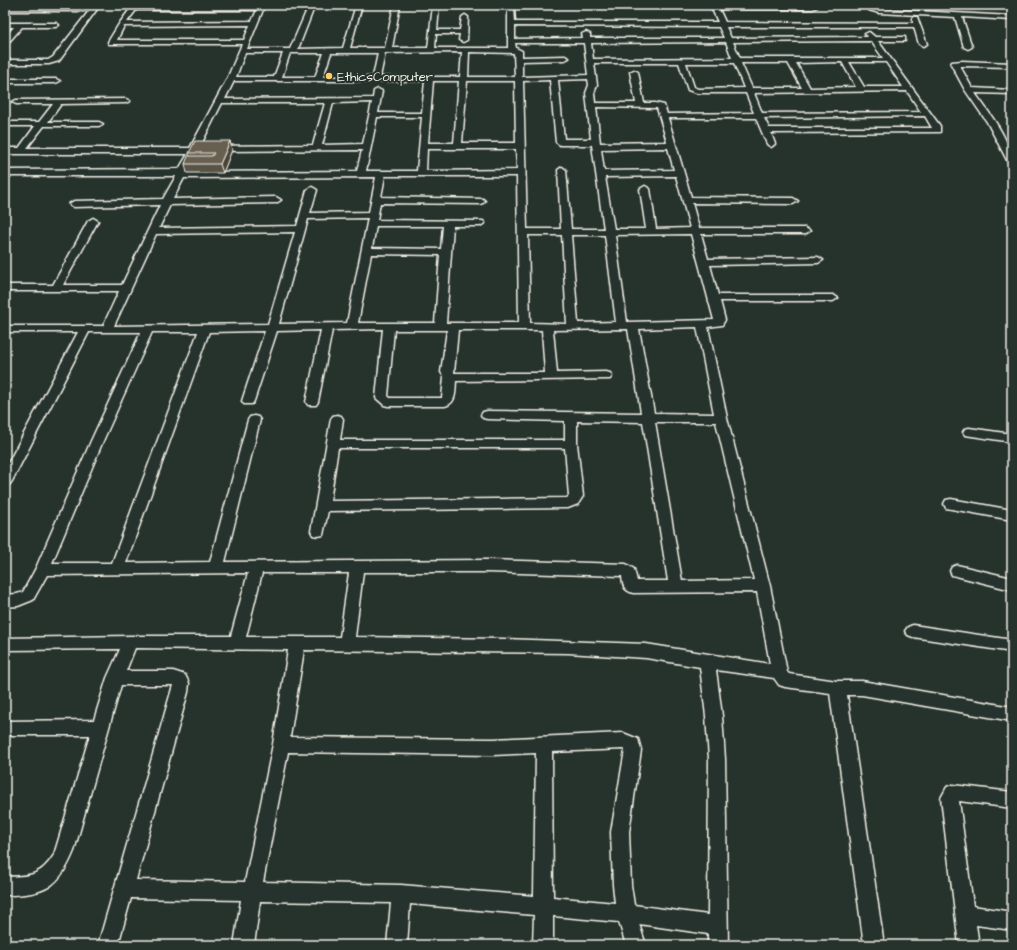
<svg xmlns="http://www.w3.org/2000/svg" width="1017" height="950" viewBox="0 0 1017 950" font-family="'Architects Daughter',sans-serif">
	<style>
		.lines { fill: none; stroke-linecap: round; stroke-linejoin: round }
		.street-casing { stroke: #f4f1e8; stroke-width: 3 }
		.street { fill: #26332d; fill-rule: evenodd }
		.wall { fill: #595246; stroke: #f4f1e8 }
		.shaded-wall { fill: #494239; stroke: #f4f1e8 }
		.building { fill: #685f51; stroke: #f4f1e8 }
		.poi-dot { fill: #ffd166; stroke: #26332d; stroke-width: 1.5 }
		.labels { text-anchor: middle; stroke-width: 4; stroke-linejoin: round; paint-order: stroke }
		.far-poi-label { font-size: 13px; fill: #f4f1e8; stroke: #26332d; text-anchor: start }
	</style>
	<rect width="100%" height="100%" fill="#26332d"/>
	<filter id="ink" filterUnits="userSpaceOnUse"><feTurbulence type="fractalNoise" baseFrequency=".025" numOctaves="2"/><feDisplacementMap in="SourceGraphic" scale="8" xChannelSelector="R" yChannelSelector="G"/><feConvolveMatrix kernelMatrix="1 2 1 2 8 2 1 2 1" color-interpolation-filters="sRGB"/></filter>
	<g filter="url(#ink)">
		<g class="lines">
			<defs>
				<g id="street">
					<path d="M94,5h6l-41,56 -10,3h-44v-4h43l5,-3 36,-46h-84v-4h87z"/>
					<path d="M133,5h132l-18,44h43l19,-44h6l-17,44 45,-1 13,-43h6l-12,43h35l9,-43h6l-8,43h36l5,-43h388l-8,4h-94l6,13 188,1v-6h4l10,27 -4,2 -4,-2 -5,-17h-188l5,11 137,-1 -3,-3 4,-2 6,5h30v4h-27l62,85v6l-169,1 4,11 -4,3 -4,-3 -11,-26h-88l23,79 102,1 5,3 -5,3 -101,-1 7,25h106l5,3 -5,3h-104l7,25 110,-2 5,3 -5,3 -108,2 8,30h115l5,3 -5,3h-113l5,19 -3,5 -14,2 19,91 43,168 17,86 2,2 48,7h25l150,26v14l-150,-26h-15l37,250h-20l-34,-252 -45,-6 -6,-2 -5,-7 -58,-8 6,46 3,43 3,186h-20v-11l-69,-10 7,21h-20l-7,-23 -66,-6v29h-20l1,-30 -124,-11 -3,41h-20l4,-42 -131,-2 -6,44h-20l7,-45 -110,-2 -13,47h-20l75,-260h-52l-47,166c-15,37 -30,44 -69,44v-18c24,-1 35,0 49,-22l36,-120h-85v-14l89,-1 13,-42 13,-29 -115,1v-12l125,-2h101l17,-63 -201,2 -14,25 -15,6 -13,1v-12l12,-1 6,-2 13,-24 55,-127 50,-109h-52l-77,149 -2,3 -5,2v-17l73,-137h-73v-6h98l16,-35h-114v-6h48l35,-64 5,-3 5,3 -35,64h59l38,-80 -86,2 -5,-3 5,-3 89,-2 13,-23h-171v-6l174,-1 9,-15h-183v-6h14l16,-22h-30v-4h34l14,-18h-37l-4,-2 4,-2 110,-1 4,2 -4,2 -65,1 -13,18h51l4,2 -4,2h-55l-17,22h163l37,-69 15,-35h-133l-1,-2 11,-18zM439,7h69v41h-73l1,-14h24l-1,6 4,2 4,-2 1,-23 -3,-2 -3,2 -2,13h-23zM514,7h197l7,15h-203zM136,10h121l-5,11 -125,1zM250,25l-6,15h-127l7,-14zM515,26l204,1 5,11h-134v-4l-4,-2 -4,2 1,4 -68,1zM871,41l12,17h-143l-7,-16zM726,42l6,16 -139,1 -2,-16zM515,43h69l4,32 -66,2v-16l43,-1 4,-2 -4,-2 -43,1v-6l-6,-3zM462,52l-2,25h-80l5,-24zM469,52l45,1 1,24h-47zM245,53h38l-9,24h-38zM290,53h34l-9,24h-33zM331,53h47l-5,24h-50zM842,62l14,25 -46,1 -14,-25zM849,62h37l17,25h-39zM594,63h85l9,27 9,3h49l8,20 -87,1 -3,-9 -9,-2h-11l-6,-31 -4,-2 -4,2 6,31h-41l-1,-10 3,-8zM686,63h48l10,25 -46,1 -4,-2zM741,63h47l14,25h-50zM588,79l1,6 -3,8 5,46h-27l-6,-59zM550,80l6,62 4,3h32l12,84h-33l-5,-59 -4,-3 -4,3 3,59h-34l-4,-148zM234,81h191l-3,32h-44l4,-22 -4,-2 -4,2 -1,7 -148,1zM433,81h26l-5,62h-26zM467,81h48l1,62h-54zM907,91l14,21 -159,1 -8,-20zM372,102l-9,42 -41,1 11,-42zM222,103h103l-12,42 -99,1 -4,3 1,2 151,-1 -5,21 -170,1zM596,107l61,1 10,34 -67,1zM925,116l7,12h-163l-5,-10zM377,117h45l-5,54h-51zM668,148l6,22 -70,1 -3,-22zM427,149h89l1,21 -91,1zM385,176h132l2,147h-73l7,-97h27l5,-3 -2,-2 -106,-1 3,-17 100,1 3,-1 2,-2 -2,-2 -102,-2zM676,176l14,52 -34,1 -6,-40 -5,-3 -5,3 6,40h-32l-9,-52zM376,177l-7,35 -59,1 7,-23 -5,-3 -5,3 -10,36 -138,2 11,-23 106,-2 5,-3 -5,-3 -103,2 11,-21zM368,218l-21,105 -68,1 29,-105zM376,226h67l-2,23 -69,-1zM295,232l-27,92 -154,2 42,-92zM691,234l23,86 -87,2 -12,-87zM528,235h34l5,89 -37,-1zM571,235h34l11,87 -38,1zM371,254l69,1 -5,68h-77zM697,327l17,87 -60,-1 -15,-84zM383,329l-7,69 8,7 4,1h57c12,-3 10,-15 11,-25l154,-2 2,-3 -2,-3 -4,-1 -49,1 -4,-43 75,-1 13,84 -154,-2 -4,1 -2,3 2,3 4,1 78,2v19h-225l3,-21 -2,-3 -4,-1 -4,1 -2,3 -20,112 2,4 5,1 5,-1 5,-24 240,-3 10,-4 5,-8 -6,-52v-23l66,1 25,159h-31l-3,-12 -8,-5 -140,-4 -261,2 35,-142 -2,-3 -4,-1 -4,1 -2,3 -38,142 -84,1 83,-231 56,-1 -23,70 2,3h8l2,-3 23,-70 44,-1 -15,72 2,3h8l2,-3 14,-72zM394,330h53l-6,42 3,5 -2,21h-52l-2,-2zM458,330h84l3,43h-91zM152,332h46l-86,231h-60l51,-122zM655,422h61l38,158 -72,1zM338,448h227l4,48 -2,2 -237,3zM363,572h123l136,4c1,9 1,14 11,17l124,-1 13,72 -124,-20 -143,-5 -148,-2zM262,573h87l-9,64h-94zM135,648l153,2 -15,94 -28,138 -109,-2 52,-188 1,-9 -4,-8 -12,-4h-47zM304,650l264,3 78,5 54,9 6,49 3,43 -1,156 -74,-10 -3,-20 -2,-53 12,-82 -3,-11 -15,-6 -130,6 -203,-2zM623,749l2,1 -14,82 2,53 2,18 -62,-6 -1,-145zM288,752l205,3 43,-2 -2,143 -133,-11 -138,-3z"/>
					<path d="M865,5h6l2,3 6,1 133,7v4l-50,-3 10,30 -4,2 -4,-2 -9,-30 -76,-4 -10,-3z"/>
					<path d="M5,23h51l3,2 -3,2h-34l-14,16h-3v-6l9,-10h-9z"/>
					<path d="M962,61l50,2v4l-52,-1 12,22 40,2v4l-37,-1c13,19 37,47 37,72l-4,-3 -21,-40 -22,-32 -14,-26 1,-2z"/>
					<path d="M5,79h51l4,2 -4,2h-51z"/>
					<path d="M969,428l43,6v8l-47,-7 -2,-3 2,-3z"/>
					<path d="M951,499l61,11v10l-66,-12 -2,-4 2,-4z"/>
					<path d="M957,565l55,13v12l-60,-15 -2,-4 2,-4z"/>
					<path d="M913,625l99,15v12l-99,-15 -5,-2 -3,-4 3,-4z"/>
					<path d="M953,785l59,7v16l-53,-7 14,105 39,6v18l-36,-5 3,20h-20l-18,-147 6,-11z"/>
				</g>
			</defs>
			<use href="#street" class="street-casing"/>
			<use href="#street" class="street"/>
		</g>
		<path class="wall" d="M230,141l2,9 -9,23h-36l-2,-9 4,-8v-3z"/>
		<path class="shaded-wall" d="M230,141l2,9 -9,23 -3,-9z"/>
		<path class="building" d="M195,141h35l-10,23h-35l3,-8h24l2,-3h-25z"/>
	</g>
	<circle class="poi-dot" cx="329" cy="76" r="4"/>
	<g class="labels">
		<g class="far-poi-label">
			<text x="337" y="81">EthicsComputer</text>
		</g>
	</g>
	<rect width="1017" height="950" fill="none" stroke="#26332d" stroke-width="20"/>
	<rect x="10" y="10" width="997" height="930" fill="none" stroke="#f4f1e8" stroke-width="1.5" filter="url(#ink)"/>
</svg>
